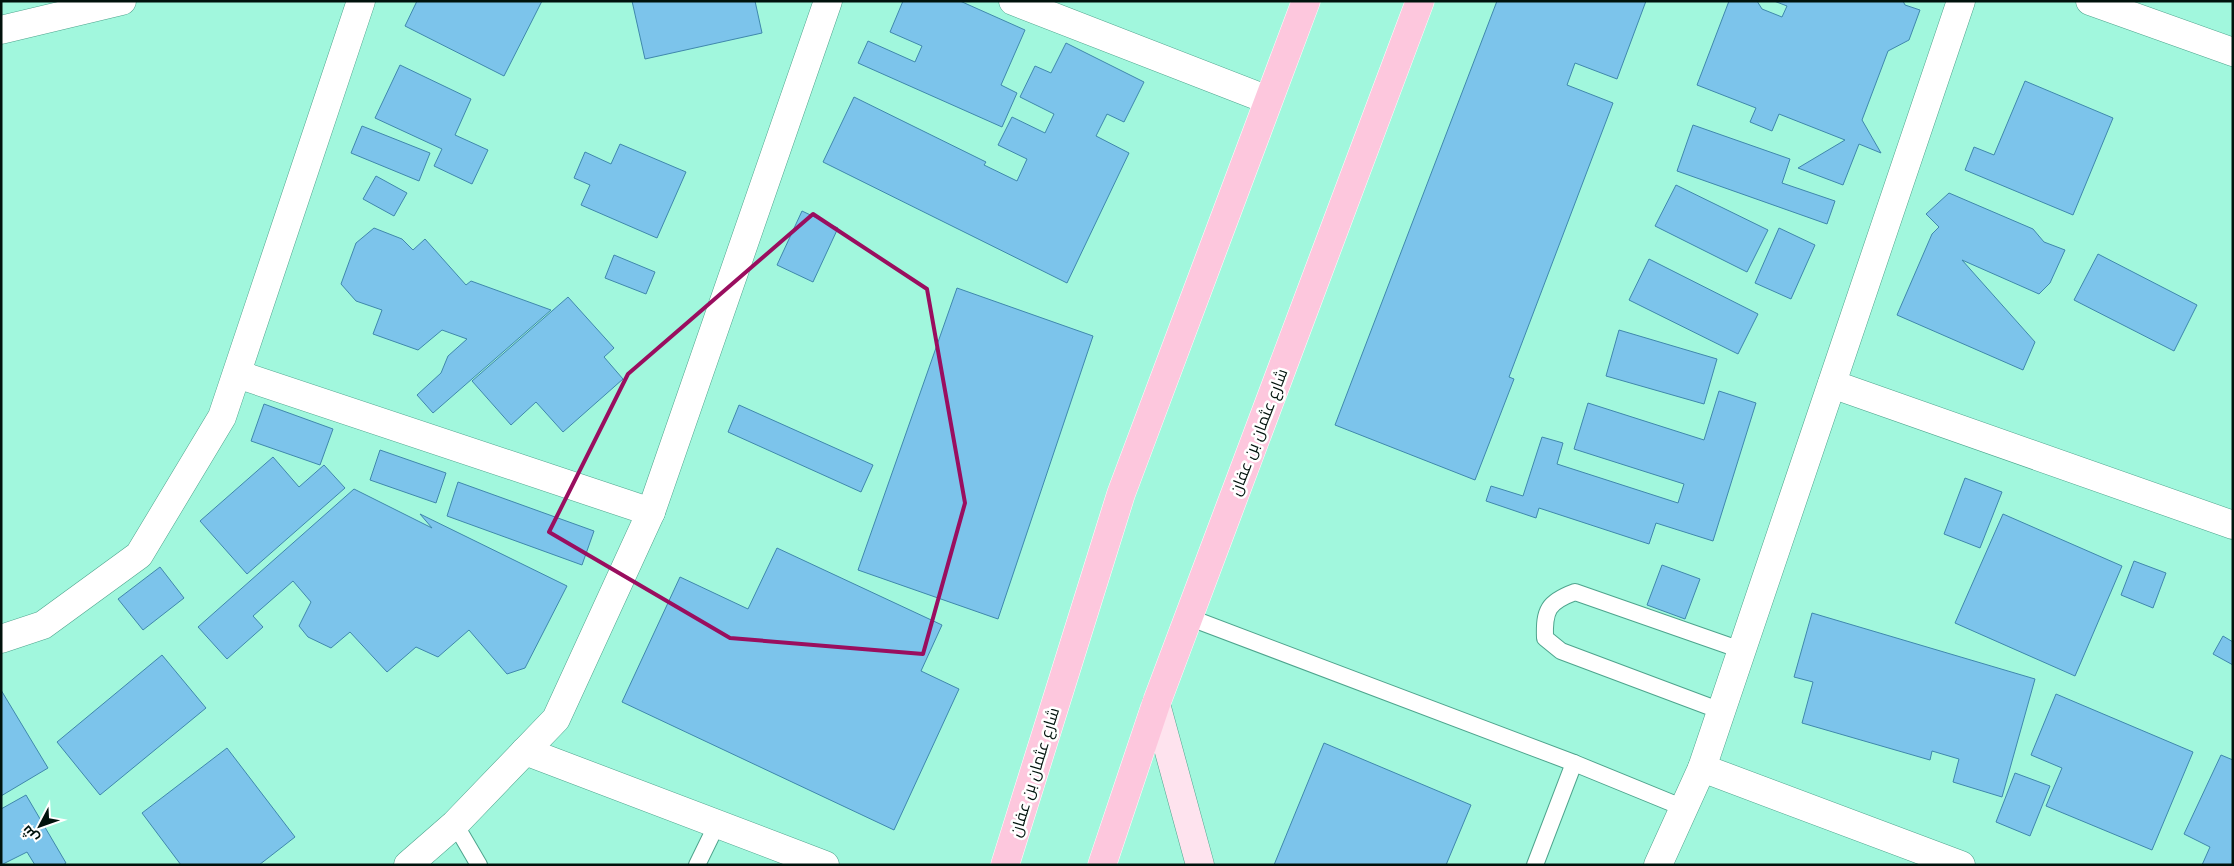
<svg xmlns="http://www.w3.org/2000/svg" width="2234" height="866" viewBox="0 0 2234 866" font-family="'Nunito Sans',Cairo,sans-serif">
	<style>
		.building { fill: #7cc4eb; stroke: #3f88ac }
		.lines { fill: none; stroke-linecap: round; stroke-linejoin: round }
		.lane-casing { stroke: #4ea48d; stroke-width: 18 }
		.street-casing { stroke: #4ea48d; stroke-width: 29 }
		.secondary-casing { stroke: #4ea48d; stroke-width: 29 }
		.primary-casing { stroke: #fff; stroke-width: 29 }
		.lane { stroke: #fff; stroke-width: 16 }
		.street { stroke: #fff; stroke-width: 28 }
		.secondary { stroke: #fee3ee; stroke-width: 28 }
		.primary { stroke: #fdc7dd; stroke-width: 28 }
		.marked { fill: none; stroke: #9a0e5f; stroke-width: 4; stroke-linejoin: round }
		.labels { text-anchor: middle; stroke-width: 5; stroke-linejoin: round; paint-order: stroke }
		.street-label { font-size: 16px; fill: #00120c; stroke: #fff }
	</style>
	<rect width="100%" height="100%" fill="#a1f7dd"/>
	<g class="building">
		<path d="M417,1h125l-38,75 -99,-50z"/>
		<path d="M632,1h123l7,32 -117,26z"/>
		<path d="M903,1h57l65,29 -24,55 16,8 -15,34 -144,-64 10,-22 47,21 7,-16 -32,-14z"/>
		<path d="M1497,1h149l-29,78 -42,-16 -8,22 46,18 -104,274 5,2 -39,101 -140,-55z"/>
		<path d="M1729,1h28l5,8 20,8 5,-11 -13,-5h129l2,4 15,5 -11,30 -21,11 -26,69 19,33 -22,-9 -16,41 -45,-17 47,-28 -66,-26 -7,17 -22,-9 6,-14 -59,-23z"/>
		<path d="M1066,43l78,39 -20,40 -17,-8 -11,22 33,17 -62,130 -244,-121 31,-65 132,65 -2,3 33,16 10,-22 -29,-14 14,-28 33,16 9,-19 -34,-17 15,-31 16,7z"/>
		<path d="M400,65l71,34 -16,36 33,15 -16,34 -38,-18 8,-17 -67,-31z"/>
		<path d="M2025,81l88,37 -40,97 -108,-45 9,-23 20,8z"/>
		<path d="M1693,125l97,34 -8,24 53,18 -8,23 -150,-53z"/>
		<path d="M362,126l68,27 -11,28 -68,-28z"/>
		<path d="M620,144l66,28 -29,66 -76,-33 9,-20 -16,-7 11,-26 26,12z"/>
		<path d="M376,176l31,17 -13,23 -31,-17z"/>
		<path d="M1676,185l92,45 -21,42 -92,-46z"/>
		<path d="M1949,193l84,36 11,13 21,8 -15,33 -11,11 -77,-34 73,82 -12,28 -126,-55 35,-81 7,-7 -13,-13z"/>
		<path d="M802,211l36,17 -25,54 -36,-17z"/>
		<path d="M374,228l28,11 11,11 12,-11 41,46 5,-4 80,29 -118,103 -16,-18 24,-22 7,-17 19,-17 -25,-9 -24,20 -45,-16 9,-24 -26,-9 -15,-17 15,-41z"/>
		<path d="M1779,228l36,17 -24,54 -36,-16z"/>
		<path d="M2098,254l99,51 -23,46 -100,-51z"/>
		<path d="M614,255l41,17 -9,22 -41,-16z"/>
		<path d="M1649,259l109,55 -20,40 -109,-54z"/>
		<path d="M957,288l136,48 -95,283 -140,-49z"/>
		<path d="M568,297l46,51 -10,9 19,22 -60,53 -27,-30 -25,23 -39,-44z"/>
		<path d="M1619,330l98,29 -13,45 -98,-28z"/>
		<path d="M1719,391l37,12 -43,138 -57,-18 -7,21 -110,-36 -3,10 -50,-17 5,-15 32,10 19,-59 21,6 -6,21 121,39 6,-19 -110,-35 14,-46 116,37z"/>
		<path d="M264,404l69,25 -13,36 -69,-24z"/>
		<path d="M739,405l134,60 -12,27 -133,-60z"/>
		<path d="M380,450l66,23 -10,30 -66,-23z"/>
		<path d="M273,457l26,30 25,-22 21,23 -98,86 -47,-53z"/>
		<path d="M1965,478l37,14 -22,56 -36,-14z"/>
		<path d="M458,482l136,49 -12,34 -135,-49z"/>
		<path d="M354,489l78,39 -12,-14 147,72 -42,82 -18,6 -38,-44 -31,27 -22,-10 -29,25 -37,-40 -19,16 -23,-11 -9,-11 12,-24 -18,-21 -40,35 10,11 -36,32 -29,-32z"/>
		<path d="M2003,514l119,52 -47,110 -120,-53z"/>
		<path d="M777,548l165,77 -21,46 38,18 -65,141 -272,-128 58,-125 68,32z"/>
		<path d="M2134,561l32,12 -13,35 -32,-13z"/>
		<path d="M1662,565l38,14 -15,40 -38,-14z"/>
		<path d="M160,567l24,31 -41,32 -25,-31z"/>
		<path d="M1812,613l223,66 -33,118 -49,-15 6,-23 -27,-8 -2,9 -128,-37 11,-41 -19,-5z"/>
		<path d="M2223,636l10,6v23l-20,-11z"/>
		<path d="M162,655l44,53 -106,87 -43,-53z"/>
		<path d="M1,690l47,78 -47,28z"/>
		<path d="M2056,694l137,58 -41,98 -106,-44 16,-38 -31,-13z"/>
		<path d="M1324,743l147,62 -25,60h-172z"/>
		<path d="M227,748l68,89 -36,28h-78l-39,-52z"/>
		<path d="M2221,755l12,5v105h-31l8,-18 -26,-13z"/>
		<path d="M2015,773l35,13 -20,50 -34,-14z"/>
		<path d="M26,795l40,68 -3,2h-28l-8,-13 -26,13v-56z"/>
	</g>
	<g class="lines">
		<defs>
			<g id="lane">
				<path d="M1188,617l386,146 110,45"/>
				<path d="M1721,711l-160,-60 -16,-13c-1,-28 3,-36 30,-46l166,58"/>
				<path d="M455,824l24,41"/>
				<path d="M697,865l20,-41"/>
				<path d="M1535,865l39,-102"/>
			</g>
			<g id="street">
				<path d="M1013,1l255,99"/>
				<path d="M1961,1l-259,767 259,97"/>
				<path d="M2090,1l143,51"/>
				<path d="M1,30l121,-29"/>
				<path d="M237,374l414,138"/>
				<path d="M1832,384l401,141"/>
				<path d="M1,639l42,-14 96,-70 83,-138 139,-416"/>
				<path d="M525,751l300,114"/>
				<path d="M408,865l47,-41 101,-105 95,-207 177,-511"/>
				<path d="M1658,865l44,-97"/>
			</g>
			<path id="secondary" d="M1156,704l44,161"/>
			<g id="primary">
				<path d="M1005,865l116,-371 185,-493"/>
				<path d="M1102,865l54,-161 264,-703"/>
			</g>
		</defs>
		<use href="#lane" class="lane-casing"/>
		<use href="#street" class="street-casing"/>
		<use href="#secondary" class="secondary-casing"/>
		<use href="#primary" class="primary-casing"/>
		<use href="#lane" class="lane"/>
		<use href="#street" class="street"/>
		<use href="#secondary" class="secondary"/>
		<use href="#primary" class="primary"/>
	</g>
	<path class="marked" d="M813,214l114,75 38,214 -42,151 -193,-16 -181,-106 79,-158z"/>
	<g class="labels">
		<g class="street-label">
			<text transform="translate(1258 432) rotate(-69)" y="6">شارع عثمان بن عفان</text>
			<text transform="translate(1034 772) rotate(-73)" y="6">شارع عثمان بن عفان</text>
		</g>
	</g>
	<rect width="2234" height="866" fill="none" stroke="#00120c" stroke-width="5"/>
	<g transform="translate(40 826) rotate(229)" stroke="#ffffff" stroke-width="4" paint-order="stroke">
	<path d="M0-4L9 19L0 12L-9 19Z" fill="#00120c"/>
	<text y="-8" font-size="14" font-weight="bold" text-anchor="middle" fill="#00120c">ش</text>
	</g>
</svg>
